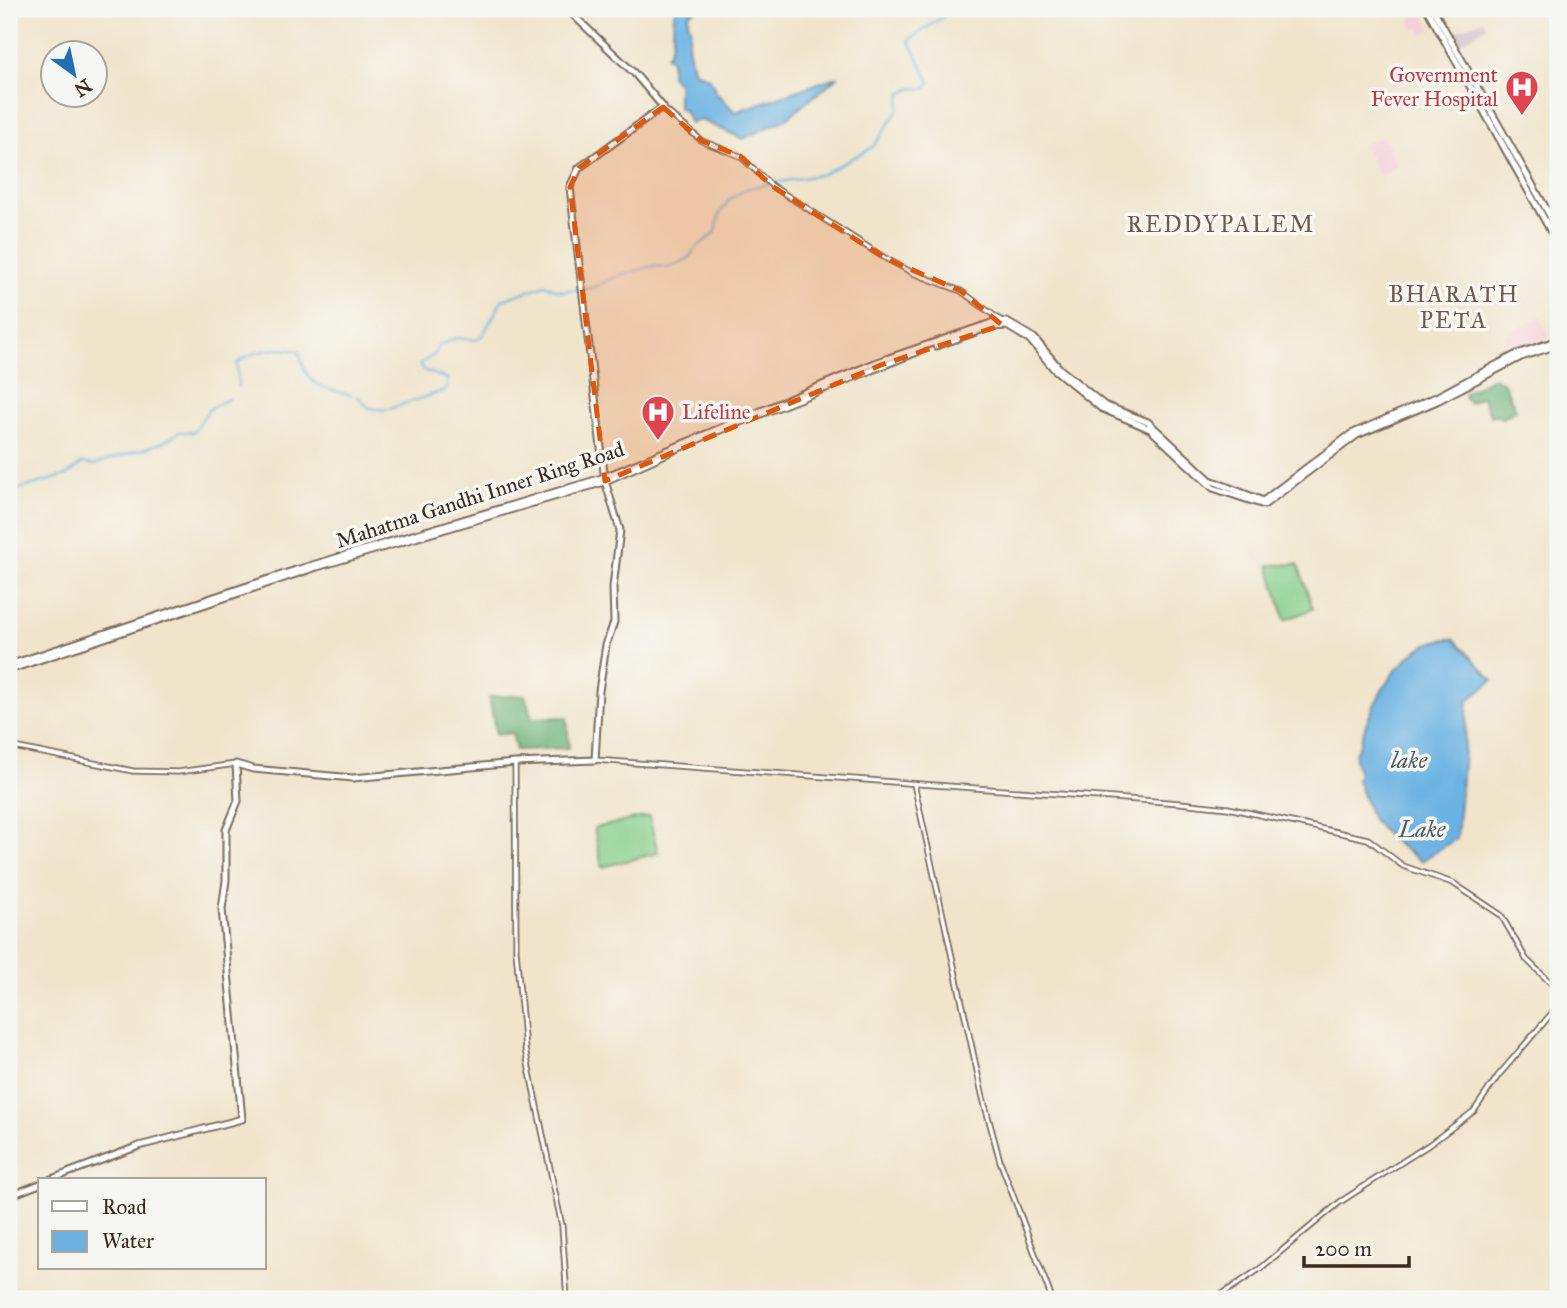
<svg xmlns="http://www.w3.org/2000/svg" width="1567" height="1308" viewBox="0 0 1567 1308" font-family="'IM FELL Great Primer',serif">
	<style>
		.built { fill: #f5cfd9 }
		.industrial { fill: #d1bdcb }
		.green { fill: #86cf8b; stroke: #607c54; stroke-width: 2 }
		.forest { fill: #6cb277; stroke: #546e4a; stroke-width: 2 }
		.water { fill: #6bb2e2; stroke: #536e80; stroke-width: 2 }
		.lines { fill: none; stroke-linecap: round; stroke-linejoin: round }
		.stream { stroke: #6bb2e2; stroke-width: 2 }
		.minor-casing { stroke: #7a6b5b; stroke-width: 7 }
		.major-casing { stroke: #7a6b5b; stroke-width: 9 }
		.minor { stroke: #fff; stroke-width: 3.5 }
		.major { stroke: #fff; stroke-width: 5 }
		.marked { fill: #df570d; fill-opacity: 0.2; stroke: #df570d; stroke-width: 5; stroke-dasharray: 14 9; stroke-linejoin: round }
		.labels { text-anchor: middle; stroke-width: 7; stroke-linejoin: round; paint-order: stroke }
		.health-label { font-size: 21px; fill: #be3a42; stroke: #f6f6f2; text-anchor: end }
		.street-label { font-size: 21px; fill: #3b2a1e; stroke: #f6f6f2 }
		.neighbourhood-label { font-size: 23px; letter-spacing: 2px; fill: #75584c; stroke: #f6f6f2 }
		.water-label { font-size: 23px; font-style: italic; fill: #4c5a63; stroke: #f6f6f2 }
	</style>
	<rect width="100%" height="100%" fill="#f6f6f2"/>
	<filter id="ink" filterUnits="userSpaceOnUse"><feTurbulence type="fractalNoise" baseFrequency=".0143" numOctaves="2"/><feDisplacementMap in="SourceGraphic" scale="14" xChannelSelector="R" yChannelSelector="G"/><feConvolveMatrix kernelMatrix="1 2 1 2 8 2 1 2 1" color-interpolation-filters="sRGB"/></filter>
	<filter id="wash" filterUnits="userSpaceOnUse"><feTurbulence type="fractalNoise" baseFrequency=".00686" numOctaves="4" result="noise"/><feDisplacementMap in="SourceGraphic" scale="28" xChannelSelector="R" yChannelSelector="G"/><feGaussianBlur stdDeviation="1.57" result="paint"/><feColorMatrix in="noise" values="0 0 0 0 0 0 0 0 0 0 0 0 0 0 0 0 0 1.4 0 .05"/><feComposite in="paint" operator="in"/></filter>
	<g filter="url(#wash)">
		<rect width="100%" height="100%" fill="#f0e4cb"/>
		<g class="built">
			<path d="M1422,11l10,19 -11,5 -1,-8 -7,3 -2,-10z"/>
			<path d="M1383,136l14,31 -19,9 -14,-32z"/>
			<path d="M1540,316l10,21 -33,13 -12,-14z"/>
		</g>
		<path class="industrial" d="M1483,20l3,7 -26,16 -7,-11z"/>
		<g class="green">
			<path d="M1298,564l15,45 -28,11 -16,-55z"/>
			<path d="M649,816l9,37 -56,14 -8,-39z"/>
		</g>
		<g class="forest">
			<path d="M1495,377l9,7 12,26 -14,8 -8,-4 -3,2 -9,-19 -13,6 -4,-4 -1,-6z"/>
			<path d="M525,695l7,23 35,-1 2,31 -53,2 -4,-17 -16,2 -7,-38z"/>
		</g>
		<g class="water">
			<path d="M675,9h23l-9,5 -1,8 3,6 -3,17 5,25 17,9 6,13 19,20 104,-36 -53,43 -43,20 -42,-19 -11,3 -6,-13 -6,-2v-25l-7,-7v-17l-5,-3c11,-15 5,-30 9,-47z"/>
			<path d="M1454,639l39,41 -25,21 -11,137 -36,23 -31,-22 -18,-20 -15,-39c5,-10 -4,-17 -2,-26 0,-4 4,-6 5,-10 9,-37 43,-108 94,-105z"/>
		</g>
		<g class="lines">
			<g class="stream">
				<path d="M238,387l-1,-24c20,-14 37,-16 62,-12 8,37 18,34 52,44"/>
				<path d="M357,396l12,12 17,2 60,-20 2,-11 -23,-8 -5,-7 15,-10 4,-9 18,-7 19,2 7,-5 19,-35 43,-15 16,6 31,-3 31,-14 31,-8 15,1 19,-8 7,-10 21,-17 3,-17 11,-16 18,-11 75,-14 50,-27 26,-38 2,-15 12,-6 12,1 5,-7 -21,-42 35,-24 21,-7"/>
				<path d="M9,492l58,-17 16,-12 11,2 70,-23 15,-10h15l15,-23 21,-11"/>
			</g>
		</g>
	</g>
	<g filter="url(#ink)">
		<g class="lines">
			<defs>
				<g id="minor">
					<path d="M663,108l39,33 38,15 32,30 113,72 28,15 48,18 39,29"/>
					<path d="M9,746l124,25 45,1 58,-8"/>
					<path d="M595,760l585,43 48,5 140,31 35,27 50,17 48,32 25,44 32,31"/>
					<path d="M515,763l1,187 9,99 37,177 5,73"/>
					<path d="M914,784l69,314 17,63 52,138"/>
					<path d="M1215,1299l46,-31 79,-66 90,-58 44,-33 24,-35 60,-70"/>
				</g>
				<g id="major">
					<path d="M1427,9l131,235"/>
					<path d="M1433,9l125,221"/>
					<path d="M936,346l54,-19 17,-1 23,14 23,28 48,40 49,21 63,59 51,17 93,-70 80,-34 84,-44 37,-12"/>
					<path d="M718,431l199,-79"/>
					<path d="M9,665l287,-95 306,-92 275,-116 120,-41 10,1 27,16 26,31 44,36 44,17 62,58 53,21 88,-67 87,-38 79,-42 41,-14"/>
					<path d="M9,670l308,-103 284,-84 105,-47"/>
					<path d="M49,1180l90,-34 103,-27 -20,-210 4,-29v-50l12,-29 -2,-37 17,5 100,9 162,-15 80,-3 4,-69 7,-46 8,-23 -1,-35 7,-57 -15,-49 -35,-294 9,-19 84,-61 -28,-33 -68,-65"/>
					<path d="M9,1196l31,-12"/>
					<path d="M9,1298v1"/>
				</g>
			</defs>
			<use href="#minor" class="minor-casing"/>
			<use href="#major" class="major-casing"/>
			<use href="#minor" class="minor"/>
			<use href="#major" class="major"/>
		</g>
	</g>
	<path class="marked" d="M663,107l39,34 38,15 32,30 113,72 76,33 41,34 -121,40 -276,116 -35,-294 9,-19z"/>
	<defs>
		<symbol id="hospital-pin" viewBox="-11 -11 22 30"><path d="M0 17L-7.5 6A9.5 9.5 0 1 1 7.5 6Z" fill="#e0444e" stroke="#f6f6f2"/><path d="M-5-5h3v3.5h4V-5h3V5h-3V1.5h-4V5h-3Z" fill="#fff"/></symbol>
	</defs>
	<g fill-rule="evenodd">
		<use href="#hospital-pin" x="1503" y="68" width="38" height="52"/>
		<use href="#hospital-pin" x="639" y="393" width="38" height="52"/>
	</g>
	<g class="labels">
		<g class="health-label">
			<text x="1498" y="82">Government<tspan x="1498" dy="24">Fever Hospital</tspan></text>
			<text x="682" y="419" text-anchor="start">Lifeline</text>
		</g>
		<g class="street-label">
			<text transform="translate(480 495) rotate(-18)" y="7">Mahatma Gandhi Inner Ring Road</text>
		</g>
		<g class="neighbourhood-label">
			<text x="1221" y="232">REDDYPALEM</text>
			<text x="1454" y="302">BHARATH<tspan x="1454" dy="26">PETA</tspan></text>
		</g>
		<g class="water-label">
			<text x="1409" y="768">lake</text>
			<text x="1422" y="837">Lake</text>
		</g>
	</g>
	<rect width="1567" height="1308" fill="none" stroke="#f6f6f2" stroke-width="35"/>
	<rect x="38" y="1178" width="228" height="91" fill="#f6f6f2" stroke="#aba49d" stroke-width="2"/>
	<rect x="52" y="1201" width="35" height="10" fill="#ffffff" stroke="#aba49d" stroke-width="2"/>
	<text x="102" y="1214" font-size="21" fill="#3b2a1e">Road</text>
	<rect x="52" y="1231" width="35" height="21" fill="#6bb2e2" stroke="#aba49d" stroke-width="2"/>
	<text x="102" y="1248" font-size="21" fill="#3b2a1e">Water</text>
	<g transform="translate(74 74) rotate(147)"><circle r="33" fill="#f6f6f2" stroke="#aba49d" stroke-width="2"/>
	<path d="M0-5L12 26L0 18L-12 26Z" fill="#1f6fb2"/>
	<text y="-10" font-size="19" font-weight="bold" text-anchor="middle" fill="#3b2a1e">N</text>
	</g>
	<path d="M1304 1256v10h105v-10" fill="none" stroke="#3b2a1e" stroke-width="3.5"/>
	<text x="1315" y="1256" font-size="21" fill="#3b2a1e" stroke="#f6f6f2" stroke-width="5" paint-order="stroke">200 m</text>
</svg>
